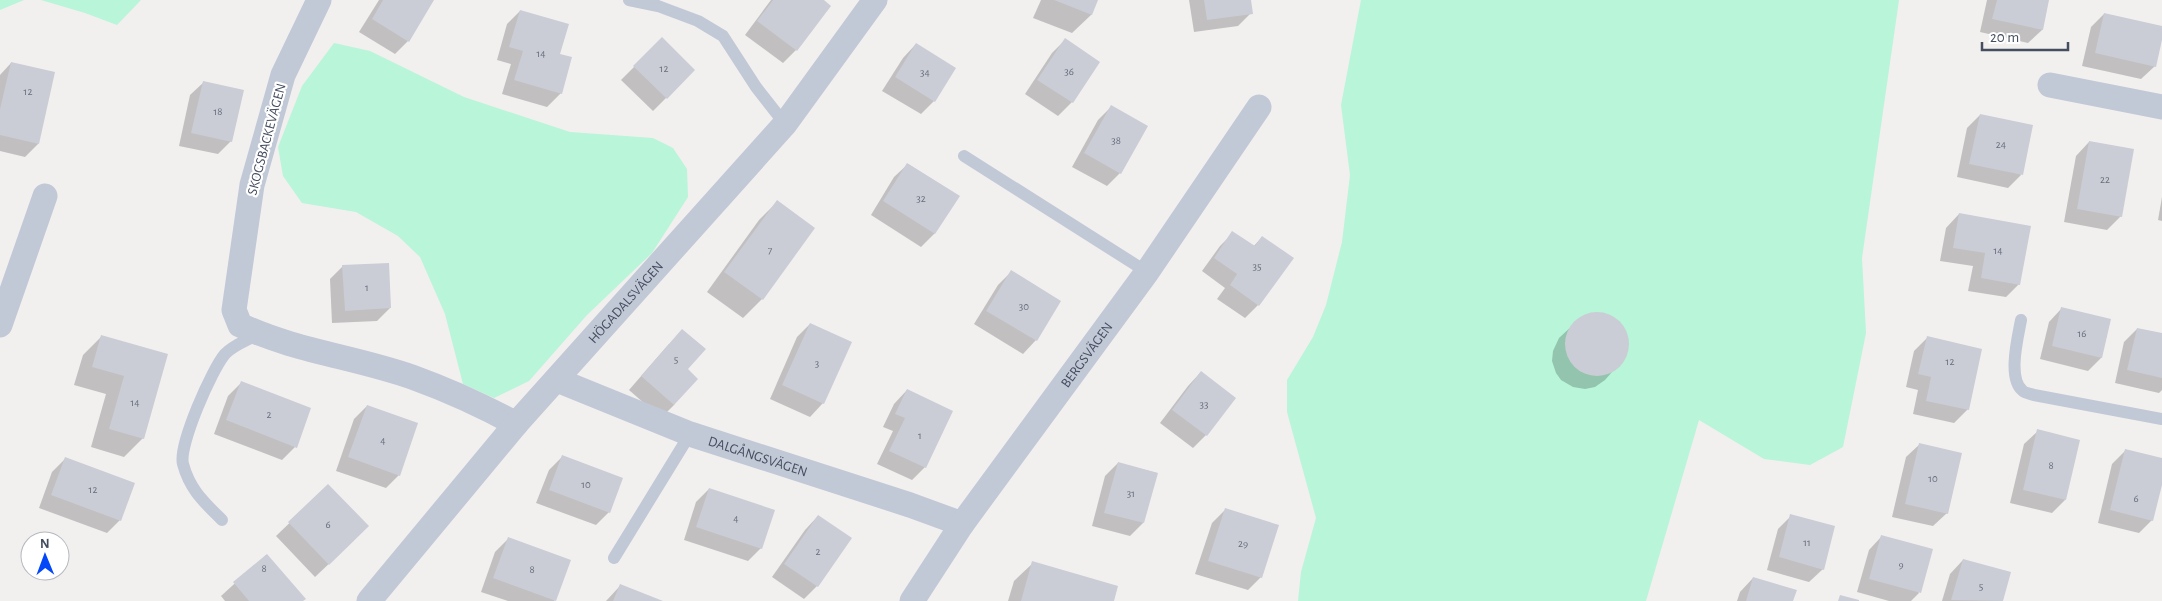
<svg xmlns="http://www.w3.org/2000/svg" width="2162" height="601" viewBox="0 0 2162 601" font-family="'Alegreya Sans',sans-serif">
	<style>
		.green { fill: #b8f5d9 }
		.shadow { fill: #0003 }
		.building { fill: #cacdd5 }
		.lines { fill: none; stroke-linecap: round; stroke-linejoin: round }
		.lane { stroke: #c1c8d6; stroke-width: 12 }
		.street { stroke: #c1c8d6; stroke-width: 25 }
		.labels { text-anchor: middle; stroke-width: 4.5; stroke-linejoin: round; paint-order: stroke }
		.number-label { font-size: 11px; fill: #666e7c }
		.street-label { font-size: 14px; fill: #454e5f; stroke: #fff }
	</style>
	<rect width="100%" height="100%" fill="#f2efef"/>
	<g class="green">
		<path d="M0,0h24l-24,10z"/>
		<path d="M41,0h100l-24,25 -32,-12z"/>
		<path d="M1361,0h538l-37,258 4,75 -23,114 -33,18 -46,-6 -65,-39 -53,181h-348l3,-29 15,-54 -29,-106v-32l26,-43 13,-32 16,-63 8,-67 -9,-70z"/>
		<path d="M334,43l36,8 94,46 106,35 83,6 20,10 14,21 1,28 -36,56 -65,62 -58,66 -35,17 -31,-14 -18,-70 -25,-57 -22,-21 -42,-24 -54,-9 -19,-27 -5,-29 24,-61z"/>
	</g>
	<g class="shadow">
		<path d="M379,0h54l-25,41 -13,13 -36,-22z"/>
		<path d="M771,0h51l-26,50 -13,13 -38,-28z"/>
		<path d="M1041,0h56l-6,15 -19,18 -39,-15z"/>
		<path d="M1189,0h61l1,13 -13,13 -44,6z"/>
		<path d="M1987,0h61l-6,30 -14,13 -48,-11z"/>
		<path d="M520,11l38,44 3,38 -14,14 -45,-13 9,-30 -14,-4 10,-36z"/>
		<path d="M2104,14l58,13 -7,39 -14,13 -59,-13 9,-39z"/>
		<path d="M662,39l32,31 -41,41 -32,-31z"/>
		<path d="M1065,40l33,22 -26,40 -14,14 -33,-22 27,-41z"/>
		<path d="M916,44l18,57 -13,13 -39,-23 21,-33z"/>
		<path d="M11,63l27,81 -13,13 -25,-6v-76z"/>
		<path d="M204,82l27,59 -13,13 -39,-8 11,-51z"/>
		<path d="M1111,107l9,66 -13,13 -35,-19 26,-47z"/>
		<path d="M1980,115l41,60 -13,13 -51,-11 10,-49z"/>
		<path d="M2089,142l32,74 -14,14 -43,-8 12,-66z"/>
		<path d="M908,164l50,32 -24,38 -13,13 -50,-32 23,-38z"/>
		<path d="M2162,197v24l-4,-1z"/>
		<path d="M777,202l36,26 -51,71 -19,19 -36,-26 52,-72z"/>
		<path d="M1959,214l60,70 -13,13 -38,-6 5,-25 -33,-5 6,-33z"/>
		<path d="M1233,233l20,14 9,-10 -4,68 -13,13 -28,-19 8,-11 -23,-17 18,-25z"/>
		<path d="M343,266l47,42 -13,13 -45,2 -2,-44z"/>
		<path d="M1011,272l25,68 -13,14 -49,-30 24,-39z"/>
		<path d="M2062,308l48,12 -9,38 -13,13 -48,-12 9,-37z"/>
		<path d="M1591,314h11l10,3 8,7 6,10 2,13 -3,10 -20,23 -10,7 -10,2 -12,-2 -12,-7 -5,-7 -4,-12 1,-10 6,-13 14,-13 10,-8z"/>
		<path d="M810,324l13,79 -13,14 -40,-18 27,-62z"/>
		<path d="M2137,329l25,6v55l-3,3 -44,-10 9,-41z"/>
		<path d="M102,336l65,19 -24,83 -19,19 -33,-10 15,-53 -32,-9 9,-30z"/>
		<path d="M1927,338l41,71 -14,14 -41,-9 5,-24 -12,-3 8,-36z"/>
		<path d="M669,344l17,25 -12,36 -13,13 -32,-28z"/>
		<path d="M1201,372l5,63 -13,13 -33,-25 28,-37z"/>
		<path d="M241,383l54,64 -13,13 -68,-26 14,-38z"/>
		<path d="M907,390l18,77 -13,13 -35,-16 16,-33 -10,-4 11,-23z"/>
		<path d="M367,406l32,69 -13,13 -50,-17 18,-52z"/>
		<path d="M2038,431l27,69 -13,13 -42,-10 14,-59z"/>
		<path d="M1920,444l27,69 -14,13 -41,-9 14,-60z"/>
		<path d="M2125,451l37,9v19l-10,41 -13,13 -41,-10 14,-59z"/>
		<path d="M562,457l47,55 -13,13 -60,-22 13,-33z"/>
		<path d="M65,459l55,61 -13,13 -68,-25 13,-36z"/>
		<path d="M1118,463l39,10 -14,50 -13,13 -38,-10 13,-50z"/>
		<path d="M328,486l26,54 -39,37 -39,-41z"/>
		<path d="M709,489l52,59 -13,13 -64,-21 12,-38z"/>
		<path d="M1225,510l36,67 -13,13 -53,-16 17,-51z"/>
		<path d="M818,516l-1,70 -13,13 -32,-22 33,-47z"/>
		<path d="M1791,516l32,53 -14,13 -42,-12 11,-41z"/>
		<path d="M1882,536l37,57 -8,8h-22l-32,-9 12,-42z"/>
		<path d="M508,539l47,61 -1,1h-46l-27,-9 14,-40z"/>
		<path d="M266,555l36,46h-77l-4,-5z"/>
		<path d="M1963,560l46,13 -7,28h-60l8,-27z"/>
		<path d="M1033,563l79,38h-104l6,-20z"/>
		<path d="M1753,578l39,23h-55l3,-9z"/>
		<path d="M620,586l40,15h-54z"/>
	</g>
	<g class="building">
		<path d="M383,0h51l-25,42 -37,-23z"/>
		<path d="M773,0h51l7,6 -34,45 -40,-30z"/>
		<path d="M1054,0h44l-6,15z"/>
		<path d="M1204,0h47l2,14 -46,6z"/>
		<path d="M1997,0h52l-6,30 -51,-11z"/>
		<path d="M520,10l49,14 -9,30 12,3 -10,37 -48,-14 9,-29 -14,-4z"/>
		<path d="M2104,13l58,13v14l-6,27 -61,-14z"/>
		<path d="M662,37l33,33 -28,29 -34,-33z"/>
		<path d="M1065,38l35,24 -27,41 -36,-23z"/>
		<path d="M916,43l40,25 -21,34 -40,-25z"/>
		<path d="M11,62l44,10 -16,72 -39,-9v-26z"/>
		<path d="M203,81l41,9 -12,52 -41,-9z"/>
		<path d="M1111,105l37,21 -27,48 -37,-21z"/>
		<path d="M1980,114l53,11 -10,50 -54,-11z"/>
		<path d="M2089,141l45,8 -12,68 -45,-8z"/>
		<path d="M907,163l53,33 -25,38 -52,-33z"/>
		<path d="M777,200l38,28 -52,72 -39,-28z"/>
		<path d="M1959,213l72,13 -11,59 -39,-7 4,-25 -32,-5z"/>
		<path d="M1232,231l23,15 7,-10 32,22 -35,48 -29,-21 7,-11 -23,-16z"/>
		<path d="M389,263l2,45 -46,3 -3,-46z"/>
		<path d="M1011,270l50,31 -24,40 -51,-30z"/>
		<path d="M2061,307l50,12 -9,39 -50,-12z"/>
		<circle cx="1597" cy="344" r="32"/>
		<path d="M810,323l42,19 -28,62 -42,-19z"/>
		<path d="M2137,328l25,5v45l-35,-8z"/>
		<path d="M682,329l24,20 -18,20 10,10 -24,26 -33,-29z"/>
		<path d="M101,335l67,19 -24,85 -35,-10 15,-53 -32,-9z"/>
		<path d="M1927,336l55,13 -13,61 -43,-9 5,-24 -13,-3z"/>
		<path d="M1201,371l35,27 -29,38 -35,-26z"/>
		<path d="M241,381l70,27 -14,40 -71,-28z"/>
		<path d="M907,389l46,22 -27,57 -37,-17 16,-33 -10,-4z"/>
		<path d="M367,405l51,18 -18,53 -52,-19z"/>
		<path d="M2037,429l43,11 -14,60 -43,-10z"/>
		<path d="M1919,443l43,10 -14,61 -43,-10z"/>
		<path d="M2125,449l37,9v27l-9,36 -43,-11z"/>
		<path d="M562,455l61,23 -13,35 -61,-23z"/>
		<path d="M65,457l70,26 -14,38 -70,-26z"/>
		<path d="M1118,462l40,11 -14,50 -40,-10z"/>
		<path d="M328,484l41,42 -40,39 -41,-43z"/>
		<path d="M709,488l66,22 -13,39 -66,-22z"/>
		<path d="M1225,508l54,17 -17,53 -54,-17z"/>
		<path d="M1790,514l45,12 -11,44 -45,-13z"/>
		<path d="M818,515l34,23 -34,49 -34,-23z"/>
		<path d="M1881,535l52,14 -12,44 -52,-14z"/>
		<path d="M508,537l63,23 -15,41 -63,-23z"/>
		<path d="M267,554l39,45 -3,2h-54l-16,-19z"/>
		<path d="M1963,559l48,13 -8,29 -52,-1z"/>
		<path d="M1032,561l86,25 -4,15h-93z"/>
		<path d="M1753,577l44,13 -4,11h-47z"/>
		<path d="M620,584l43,17h-50z"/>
		<path d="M1840,595l19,5v1h-21z"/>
	</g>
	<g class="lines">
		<g class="lane">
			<path d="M629,0l29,6 40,15 25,15 33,51 29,37"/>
			<path d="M964,156l183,116"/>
			<path d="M2021,320c-3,17 -14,59 2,71 2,2 8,3 11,4l128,24"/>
			<path d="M222,520c-18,-18 -32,-30 -39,-56 -5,-18 29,-95 42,-110 8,-9 23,-14 33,-20"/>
			<path d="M614,558l76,-124"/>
		</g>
		<g class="street">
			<path d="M319,0l-36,75 -31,110 -18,125 6,15c55,26 115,32 172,52 36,13 71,29 104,47"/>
			<path d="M2050,85l112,22"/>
			<path d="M0,325l45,-129"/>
			<path id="s1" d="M557,380l133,54 220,71 52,19"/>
			<path id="s2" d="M369,601l147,-177 269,-300 90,-124"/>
			<path id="s3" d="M912,601l50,-77 185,-252 112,-165"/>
		</g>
	</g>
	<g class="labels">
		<g class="number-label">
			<text x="541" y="57">14</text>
			<text x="664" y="72">12</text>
			<text x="1069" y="75">36</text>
			<text x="925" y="76">34</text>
			<text x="28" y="95">12</text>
			<text x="218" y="115">18</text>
			<text x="1116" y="144">38</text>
			<text x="2001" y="148">24</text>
			<text x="2105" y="183">22</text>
			<text x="921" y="202">32</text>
			<text x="770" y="254">7</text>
			<text x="1998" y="254">14</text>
			<text x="1257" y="270">35</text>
			<text x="367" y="291">1</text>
			<text x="1024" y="310">30</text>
			<text x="2082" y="337">16</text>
			<text x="676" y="363">5</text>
			<text x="1950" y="365">12</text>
			<text x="817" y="367">3</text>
			<text x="135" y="406">14</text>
			<text x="1204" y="408">33</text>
			<text x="269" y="418">2</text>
			<text x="920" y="439">1</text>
			<text x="383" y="444">4</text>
			<text x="2051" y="469">8</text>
			<text x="1933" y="482">10</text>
			<text x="586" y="488">10</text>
			<text x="93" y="493">12</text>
			<text x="1131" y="497">31</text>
			<text x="2136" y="502">6</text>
			<text x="736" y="522">4</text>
			<text x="328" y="528">6</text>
			<text x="1807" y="546">11</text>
			<text x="1243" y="547">29</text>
			<text x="818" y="555">2</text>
			<text x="1901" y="568">9</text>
			<text x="264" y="572">8</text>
			<text x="532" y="573">8</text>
			<text x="1981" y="590">5</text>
		</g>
		<g class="street-label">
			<text transform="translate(266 139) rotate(-75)" y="5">SKOGSBACKEVÄGEN</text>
			<text dy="5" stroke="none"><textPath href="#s2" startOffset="394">HÖGADALSVÄGEN</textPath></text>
			<text dy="5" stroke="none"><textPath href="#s3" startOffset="302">BERGSVÄGEN</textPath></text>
			<text dy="5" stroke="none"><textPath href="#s1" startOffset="215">DALGÅNGSVÄGEN</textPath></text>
		</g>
	</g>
	<g transform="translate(45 556) rotate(359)"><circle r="24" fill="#ffffff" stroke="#b5b8bf"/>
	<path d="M0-4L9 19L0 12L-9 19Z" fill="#0347f8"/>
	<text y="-8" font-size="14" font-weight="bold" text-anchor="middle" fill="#454e5f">N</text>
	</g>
	<path d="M1982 42v8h86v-8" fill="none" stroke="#454e5f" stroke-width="2.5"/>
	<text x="1990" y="42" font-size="15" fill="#454e5f" stroke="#ffffff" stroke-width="4" paint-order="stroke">20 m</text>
</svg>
